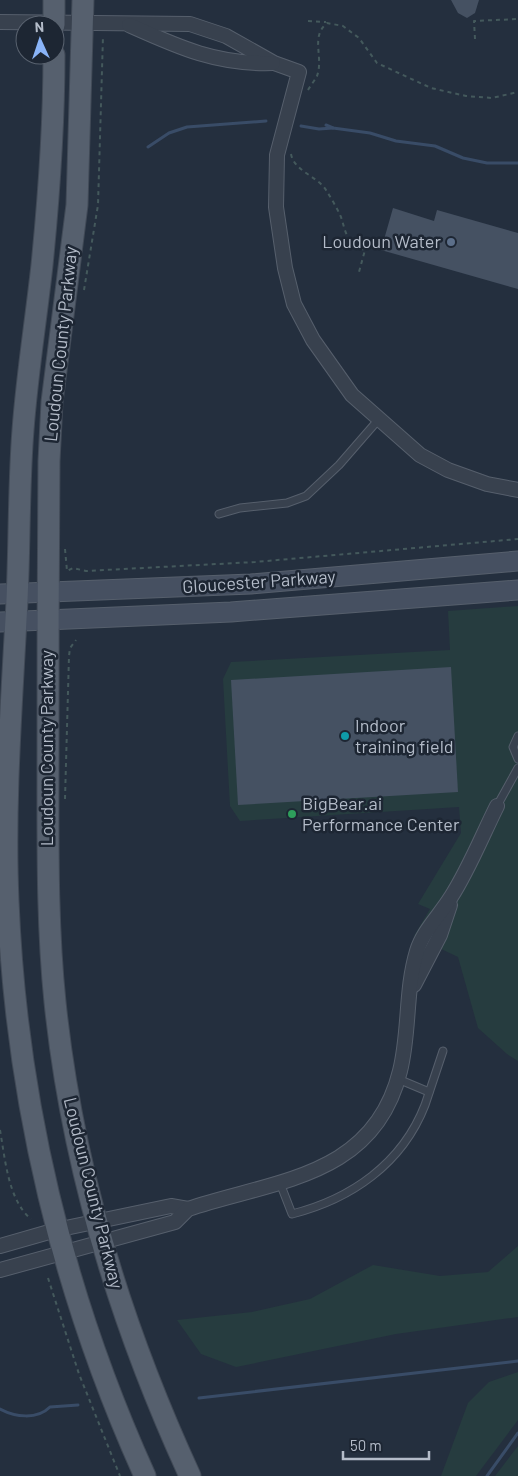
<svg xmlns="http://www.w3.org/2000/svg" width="518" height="1476" viewBox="0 0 518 1476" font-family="Barlow,sans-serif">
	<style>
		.green { fill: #263c3f }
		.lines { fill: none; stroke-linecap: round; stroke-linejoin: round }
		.stream { stroke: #394c67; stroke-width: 3 }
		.building { fill: #455162 }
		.service-casing { stroke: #565f6c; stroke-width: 9 }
		.minor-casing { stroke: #565f6c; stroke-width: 16 }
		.secondary-casing { stroke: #565f6c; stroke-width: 21 }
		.primary-casing { stroke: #414a57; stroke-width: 23 }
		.path { stroke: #44595c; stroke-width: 2; stroke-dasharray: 4 4; stroke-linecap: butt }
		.service { stroke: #38414e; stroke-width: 7 }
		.minor { stroke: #38414e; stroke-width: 14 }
		.secondary { stroke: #465061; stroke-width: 19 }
		.primary { stroke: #56606e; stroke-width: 21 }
		.service-dot { fill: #5c6f8a; stroke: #1d2633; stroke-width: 2 }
		.culture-dot { fill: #0f9aa8; stroke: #1d2633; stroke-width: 2 }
		.leisure-dot { fill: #2e9e5b; stroke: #1d2633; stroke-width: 2 }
		.labels { text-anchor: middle; stroke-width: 5; stroke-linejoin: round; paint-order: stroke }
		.poi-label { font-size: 18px; fill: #b4bcc9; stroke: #1d2633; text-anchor: start }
		.street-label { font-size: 18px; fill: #b4bcc9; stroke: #1d2633 }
	</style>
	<rect width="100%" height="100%" fill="#242f3e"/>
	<g class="green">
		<path d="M518,606v455l-11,-7 -29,-26 -20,-71 -44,-21 16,-27 -12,-5 43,-71 -2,-26 -219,14 -10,-15 -7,-127 8,-17 219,-12 -2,-39z"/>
		<path d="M518,1246v71l-122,17 -160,33 -35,-13 -24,-34 75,-8 58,-13 63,-34 67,11 48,-4z"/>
		<path d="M518,1372v48l-42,56h-35l27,-73 21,-21z"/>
		<path d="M518,1446v30h-23z"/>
	</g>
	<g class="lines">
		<g class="stream">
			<path d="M326,125l7,3 37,5 26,8 39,5 28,12 24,5h31"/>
			<path d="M301,126l18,3 14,-1"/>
			<path d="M148,147l21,-14 18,-6 79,-6"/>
			<path d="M199,1398l319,-37"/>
			<path d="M0,1409c15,8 37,11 50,-2l28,-2"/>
			<path d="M487,1476l31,-43"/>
		</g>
	</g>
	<g class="building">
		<path d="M451,0h28l-4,13 -8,5 -9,-5z"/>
		<path d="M393,208l41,13 3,-11 81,23v56l-137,-39z"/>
		<path d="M451,667l7,125 -220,13 -7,-125z"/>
	</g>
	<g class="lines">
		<defs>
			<g id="service">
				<path d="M219,514l21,-6 47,-5 19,-7 33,-31 40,-46"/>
				<path d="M518,736l-5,11 5,12"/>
				<path d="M497,806l21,-38"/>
				<path d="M398,1079l31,13"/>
				<path d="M280,1183l12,31c59,-15 110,-50 133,-109 6,-18 12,-36 18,-54"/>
			</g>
			<g id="minor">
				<path d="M0,22l190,2 36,12 48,27 25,9 -22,83 -1,52 9,61 9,36 19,36 39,55 68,60 28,15 39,14 31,6"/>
				<path d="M129,25c49,22 88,40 144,38"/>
				<path d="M414,985l26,-50 10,-30"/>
				<path d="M0,1246l56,-16 115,-24 17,3"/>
				<path d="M0,1270l175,-48 13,-13c86,-29 186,-31 212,-138 10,-40 5,-80 17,-120 6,-20 23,-36 34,-54 18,-28 31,-61 46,-91"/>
			</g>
			<g id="secondary">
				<path d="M0,594l251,-10 267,-23"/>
				<path d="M0,622l231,-10 287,-22"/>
			</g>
			<g id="primary">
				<path d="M83,0l-6,205 -25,197 -3,59c-1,102 -1,205 -1,307 0,78 -1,156 7,234 17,165 66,324 135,474"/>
				<path d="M54,25v-25"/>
				<path d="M54,55c0,70 -5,140 -12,210 -6,55 -15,110 -19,165 -5,63 -3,126 -7,189 -5,94 -12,188 -8,282 8,199 55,394 137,575"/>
			</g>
		</defs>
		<use href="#service" class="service-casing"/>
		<use href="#minor" class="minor-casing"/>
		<use href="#secondary" class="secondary-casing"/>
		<use href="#primary" class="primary-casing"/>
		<g class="path">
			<path d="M308,21l18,1"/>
			<path d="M475,39l-1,-18 44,-2"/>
			<path d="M308,90c3,-5 7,-10 9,-14 7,-19 -7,-39 10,-53l16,3 16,12 18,25 54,25 35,8 26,2 26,-6"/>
			<path d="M291,154c3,17 26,22 35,36 5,8 11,18 15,27 5,16 6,28 24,33l-6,22"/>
			<path d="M84,290l14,-85 5,-169"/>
			<path d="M65,549l2,22 6,-3 13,3 169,-9 263,-23"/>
			<path d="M65,799l4,-143 1,-8 6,-8"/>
			<path d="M0,1130c5,28 8,70 31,89"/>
			<path d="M48,1278l31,96 41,102"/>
		</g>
		<use href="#service" class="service"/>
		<use href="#minor" class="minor"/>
		<use href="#secondary" class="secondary"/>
		<use href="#primary" class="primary"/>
	</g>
	<circle class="service-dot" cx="451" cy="242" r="5"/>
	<circle class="culture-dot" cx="345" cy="736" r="5"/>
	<circle class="leisure-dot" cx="292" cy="814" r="5"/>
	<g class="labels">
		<g class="poi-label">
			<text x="441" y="248" text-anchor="end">Loudoun Water</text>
			<text x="355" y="732">Indoor<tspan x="355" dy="21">training field</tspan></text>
			<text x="302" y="810">BigBear.ai<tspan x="302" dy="21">Performance Center</tspan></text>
		</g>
		<g class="street-label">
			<text transform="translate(61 344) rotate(-84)" y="6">Loudoun County Parkway</text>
			<text transform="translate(259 582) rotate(-4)" y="6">Gloucester Parkway</text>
			<text transform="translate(47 748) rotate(-90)" y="6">Loudoun County Parkway</text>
			<text transform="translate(93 1193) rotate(76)" y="6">Loudoun County Parkway</text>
		</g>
	</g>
	<g transform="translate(40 40) rotate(357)"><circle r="24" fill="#1d2633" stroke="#59626f"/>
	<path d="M0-4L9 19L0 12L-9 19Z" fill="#8ab4f8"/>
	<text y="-8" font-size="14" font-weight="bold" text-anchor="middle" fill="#b4bcc9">N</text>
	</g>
	<path d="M343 1451v8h86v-8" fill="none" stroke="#b4bcc9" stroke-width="2.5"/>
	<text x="350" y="1451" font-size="15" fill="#b4bcc9" stroke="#1d2633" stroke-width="4" paint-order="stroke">50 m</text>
</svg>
